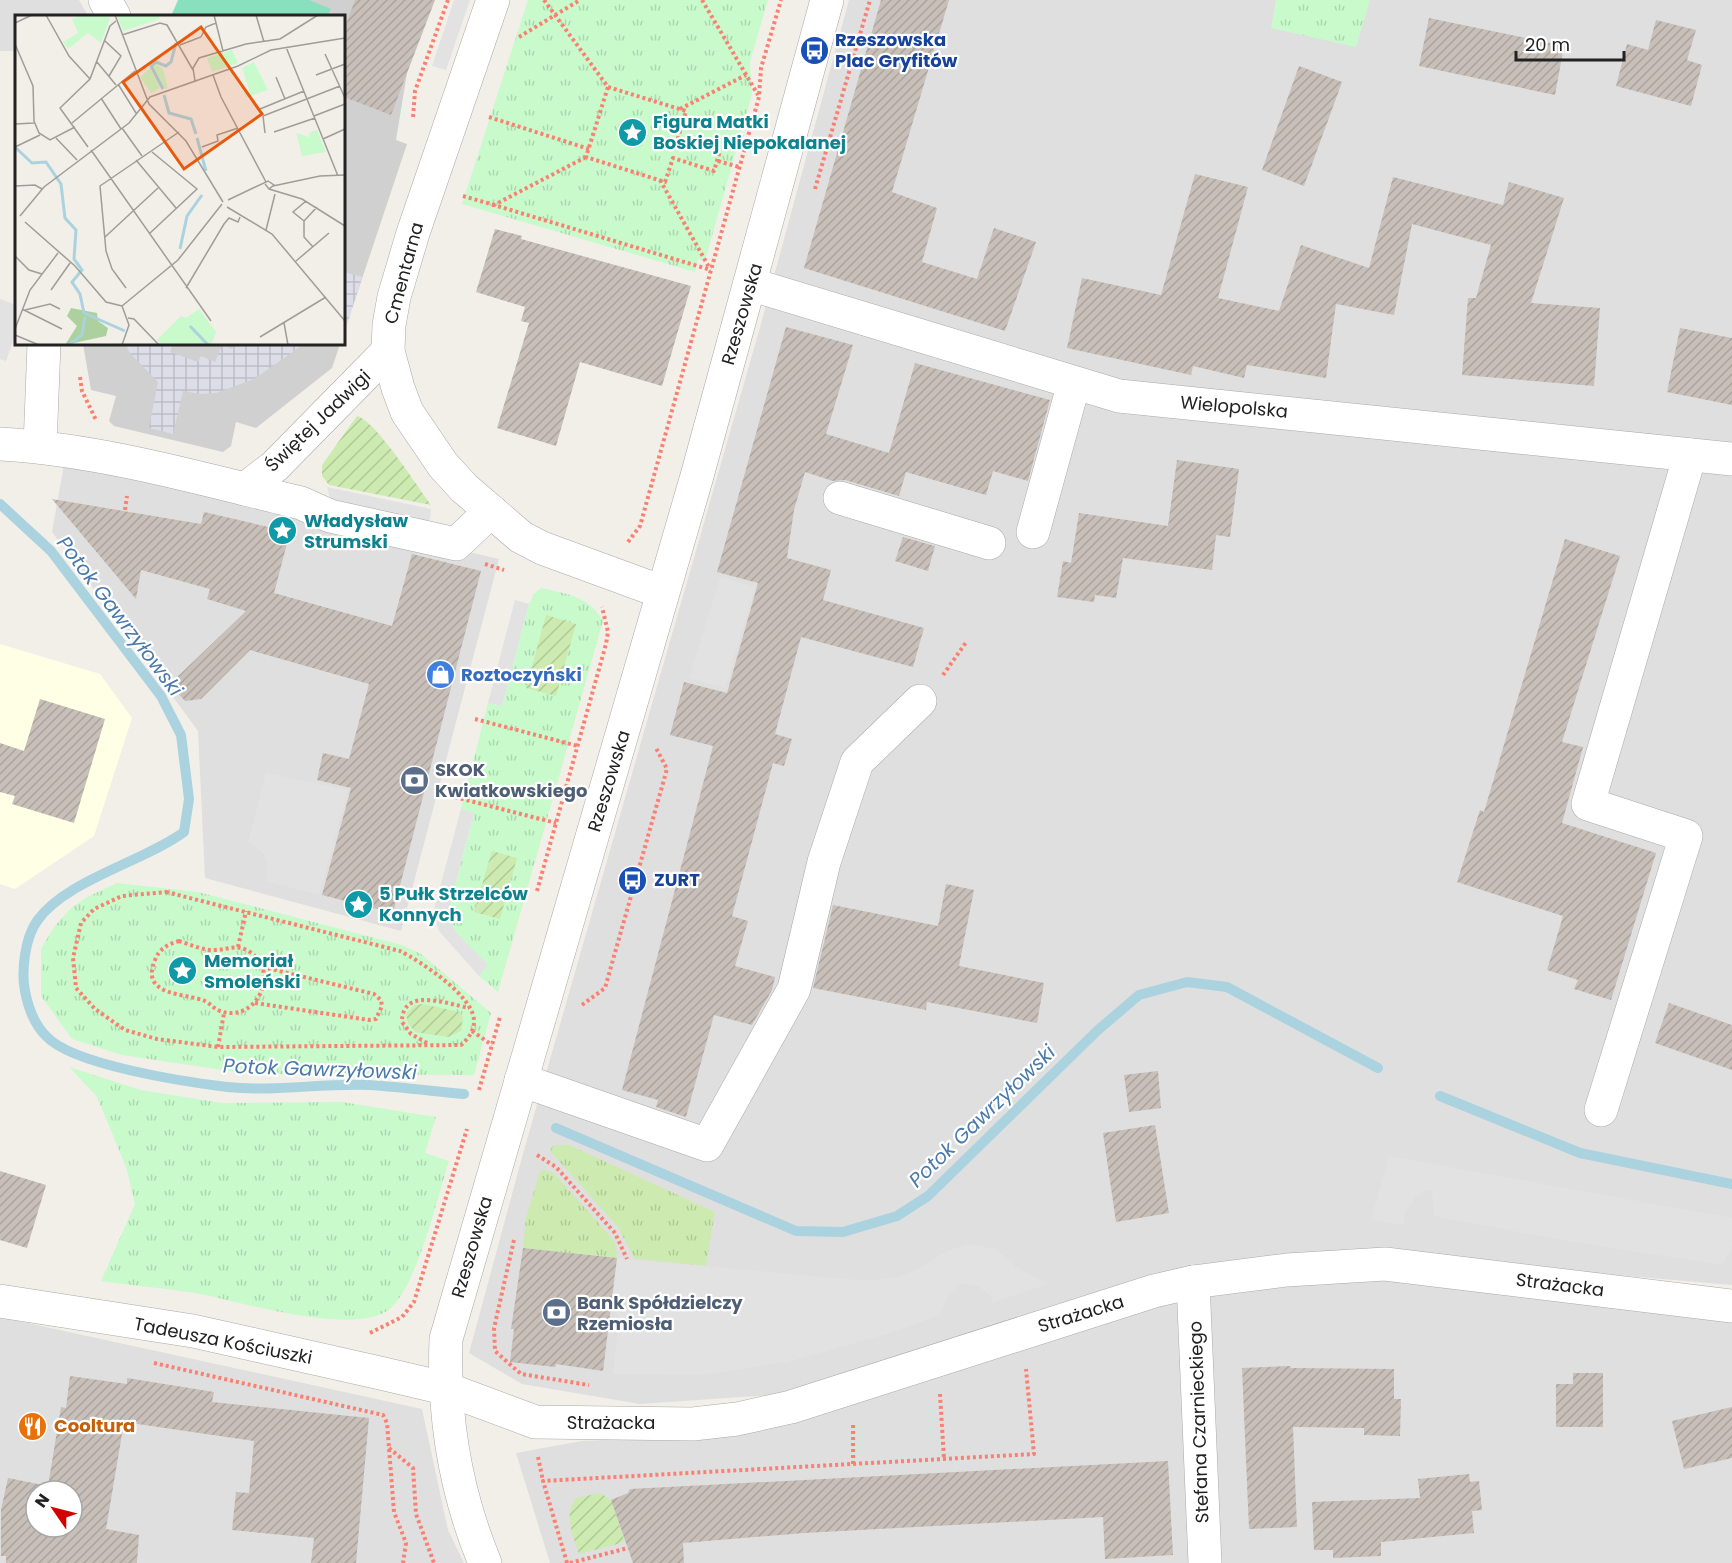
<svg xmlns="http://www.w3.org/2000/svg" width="1732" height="1563" viewBox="0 0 1732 1563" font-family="Poppins,sans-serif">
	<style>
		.residential { fill: #e0dfdf; fill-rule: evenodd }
		.education { fill: #ffffe5 }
		.religious { fill: #d0d0d0 }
		.grass { fill: url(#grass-tufts) }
		.park { fill: url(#park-tufts) }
		.garden { fill: url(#garden-furrows) }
		.pitch { fill: #88e0be }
		.parking { fill: #e2e2e2 }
		.plaza { fill: url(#plaza-grid) }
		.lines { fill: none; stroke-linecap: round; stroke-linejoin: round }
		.stream { stroke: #aad3df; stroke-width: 10 }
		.building { fill: url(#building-hatch); fill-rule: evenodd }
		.minor-casing { stroke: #a9a9a9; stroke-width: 34 }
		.path { stroke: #fa8072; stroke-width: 4; stroke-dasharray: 3 3; stroke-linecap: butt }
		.minor { stroke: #fff; stroke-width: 33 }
		.labels { text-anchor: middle; stroke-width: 4.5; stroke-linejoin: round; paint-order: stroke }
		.transit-label { font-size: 18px; font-weight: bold; fill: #164399; stroke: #fff; text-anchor: start }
		.culture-label { font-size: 18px; font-weight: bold; fill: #0d838f; stroke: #fff; text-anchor: start }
		.street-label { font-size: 18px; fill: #222; stroke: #fff }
		.shop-label { font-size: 18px; font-weight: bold; fill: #366cbe; stroke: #fff; text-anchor: start }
		.service-label { font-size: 18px; font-weight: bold; fill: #4e5e75; stroke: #fff; text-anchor: start }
		.food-label { font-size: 18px; font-weight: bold; fill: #c56008; stroke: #fff; text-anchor: start }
		.water-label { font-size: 20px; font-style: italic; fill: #4a7aab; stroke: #fff }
		.inset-river { fill: none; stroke: #aad3df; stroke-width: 3 }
		.inset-road { fill: none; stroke: #9f9d99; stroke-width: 1.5 }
		.view { fill: #e8590c; fill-opacity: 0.15; stroke: #e8590c; stroke-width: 3 }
		.inset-edge { fill: none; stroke: #222; stroke-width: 3 }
	</style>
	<defs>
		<pattern id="grass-tufts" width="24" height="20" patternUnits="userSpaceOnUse" patternTransform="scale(1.5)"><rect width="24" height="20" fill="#cdebb0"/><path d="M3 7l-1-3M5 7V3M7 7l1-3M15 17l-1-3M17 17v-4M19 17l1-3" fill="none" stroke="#b0c997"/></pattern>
		<pattern id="park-tufts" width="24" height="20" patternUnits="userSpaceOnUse" patternTransform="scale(1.5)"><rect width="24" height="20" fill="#c8facc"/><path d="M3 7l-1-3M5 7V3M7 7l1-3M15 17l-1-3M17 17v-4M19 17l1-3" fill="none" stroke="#acd6af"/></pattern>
		<pattern id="garden-furrows" width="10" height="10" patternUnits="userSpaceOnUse" patternTransform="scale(1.5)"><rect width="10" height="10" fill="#cdebb0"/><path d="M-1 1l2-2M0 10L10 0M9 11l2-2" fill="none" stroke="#b0c997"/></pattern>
		<pattern id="plaza-grid" width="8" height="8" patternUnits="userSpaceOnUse" patternTransform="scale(1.5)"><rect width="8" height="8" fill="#dddde8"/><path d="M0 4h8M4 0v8" fill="none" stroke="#bdbdc7"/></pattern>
		<pattern id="building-hatch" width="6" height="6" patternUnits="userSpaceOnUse" patternTransform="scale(1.5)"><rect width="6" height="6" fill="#c7bfb8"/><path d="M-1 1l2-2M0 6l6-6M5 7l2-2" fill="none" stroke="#aba49e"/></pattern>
	</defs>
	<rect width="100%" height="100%" fill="#f2efe9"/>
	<g class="residential">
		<path d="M0,0h79l9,16h-72v35h-16z"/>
		<path d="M849,0h883v1285l-382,-33 -565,142 -145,10 -118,-20 -53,-31 55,-203 235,-819z"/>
		<path d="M65,459l434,100 -98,372 -196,-53 -7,-147 -146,-199z"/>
		<path d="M1342,1278l74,1 316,40v244h-1182l-34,-110 66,-12 164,-7 417,-131z"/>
		<path d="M0,1317l422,92 26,121 16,33h-464zM36,1491h36v36h-36z"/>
	</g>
	<path class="education" d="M0,644l100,30 32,44 -38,118 -79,53 -15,-5z"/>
	<g class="religious">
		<path d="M206,0h213l-23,140 11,4 -63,189v-317h-143z"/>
		<path d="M83,344h257l-8,24 -76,60 -20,-6 -5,24 -8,6 -109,-26 -5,-5 7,-25 -25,-6z"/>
	</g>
	<g class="grass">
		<path d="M553,1145h16l146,67 -9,54 -71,-7 -18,-33 -67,-75z"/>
		<path d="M545,1170l9,3 61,69 2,16 -94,-10 3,-30 14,-47z"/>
	</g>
	<g class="park">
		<path d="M528,0h240l-18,62 2,32 -47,167 -7,-2 -3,13 -233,-68z"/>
		<path d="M1276,0h94l-14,47 -85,-19z"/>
		<path d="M541,588c26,6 48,8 62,33l-105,371 -19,-16 9,-11 -32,-33 -9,-16 27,-102 -13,-5 27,-106 14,3 27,-102 5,-10z"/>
		<path d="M117,883l81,9 204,53 19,9 70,59 -17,62 -225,-1 -127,-19 -50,-16 -31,-43v-47l13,-22 16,-18 17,-12z"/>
		<path d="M69,1067l72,23 81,13 120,-1 94,15 -11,36 24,8c-12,37 -31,122 -58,147 -34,30 -149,-6 -191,-14 -33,-6 -66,-8 -99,-13l34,-77 -9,-37 -29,-70z"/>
	</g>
	<g class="garden">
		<path d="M357,416c18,4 61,71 74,89l-102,-20 -7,-9v-11z"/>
		<path d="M546,615l30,9 -20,72 -30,-8z"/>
		<path d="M492,851l25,7 -17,61 -26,-7z"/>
		<path d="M422,1004l38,8 3,5 -2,14 -13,6 -33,-5 -7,-9 -2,-9 9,-9z"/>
		<path d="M600,1493l11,7 14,42 -46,12c-6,-19 -16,-37 -3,-56z"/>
	</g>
	<path class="pitch" d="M178,0h131l22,9 -4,7h-156z"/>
	<g class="parking">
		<path d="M454,0h16l-24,70 -14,-4z"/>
		<path d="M0,299l16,6v28l-10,28 -6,-2z"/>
		<path d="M327,487l104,22 -2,19 -98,-26z"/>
		<path d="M720,577l35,10 -30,101 -36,-10z"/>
		<path d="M515,600l14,4 -27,102 -14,-3z"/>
		<path d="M266,773l82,17 -29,105 -53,-14 1,-19 -4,-9 -15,-11z"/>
		<path d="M461,809l13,4 -27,103 9,16 32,33 -9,11 -40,-45 -6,-18z"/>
		<path d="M1389,1156l343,62v28l-10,19 -161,-25 -127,-24 -2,-25 -7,-1 -10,8 -11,16 1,11 -34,-5z"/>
		<path d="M969,1244l27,5 20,18 33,17 -57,19 -1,-7 -13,-10 -16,-3 -14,13 -8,19 -53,19 -100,28 -85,13 -89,-1 6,-55 -8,-14 6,-47 241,22 32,-1 25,-8 32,-20z"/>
	</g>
	<g class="plaza">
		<path d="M344,272l18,5 -18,57z"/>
		<path d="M126,344h41l5,2 -2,6 28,10 3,-6 14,6 7,-17 10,4 3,-5h69l-50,35 -38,14 -16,1 -17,-3 -10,43 -24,-6 9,-46 -29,-30z"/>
	</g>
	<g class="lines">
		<g class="stream">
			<path d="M0,504l51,47 110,145 20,39 8,64 -5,33c-41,30 -118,48 -147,89 -12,17 -16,50 -12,70 3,16 9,33 21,45 26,29 140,46 181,51 47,5 95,-4 142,-2 31,2 63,6 95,9"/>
			<path d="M1440,1096l140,57 152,31"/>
			<path d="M556,1128l240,103 47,1 54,-16 31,-20 170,-166 41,-35 48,-13 40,5 151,81"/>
		</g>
	</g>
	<g class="building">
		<path d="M355,0h80l-44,115 -47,-18v-67z"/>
		<path d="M881,0h68l-57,192 45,16 -15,54 55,17 17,-51 42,14 -31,89 -201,-63z"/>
		<path d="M1429,18l135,28 -9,49 -136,-29z"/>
		<path d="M1656,20l40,10 -9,30 15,5 -11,41 -75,-20 11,-42 21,6z"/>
		<path d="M1299,66l43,16 -38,104 -42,-16z"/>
		<path d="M1195,174l53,13 -30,111 61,13 22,-66 68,23 24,-91 110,28 6,-23 55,16 -33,105 69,5 -6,78 -132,-11 6,-77h8l15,-53 -79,-21 -18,91 -58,-11 -10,74 -79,-13 -3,13 -51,-12 -2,9 -124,-27 15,-70 79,17z"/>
		<path d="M495,229l27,7 -1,3 170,47 -29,100 -82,-24 -24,84 -59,-18 32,-105 -8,-2 4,-14 -49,-15z"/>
		<path d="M786,327l67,18 -27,89 63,19 26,-90 135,37 -22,81 -35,-10 -7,24 -80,-23 -7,24 -54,-16 -12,1 -28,-9 -11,38 -7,48 44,12 -8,30 101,28 -11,39 -112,-30 -26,97 17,5 -8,27 -11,-3 -41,153 16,5 -13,45 40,11 -3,13 -20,35 -38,-10 -28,102 -30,-10 2,-7 -36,-10 91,-344 -43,-11 14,-53 43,11 31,-110 -41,-11z"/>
		<path d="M1680,328l52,10v67l-65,-13z"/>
		<path d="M1177,460l62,9 -9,68 -14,-2 -4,35 -89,-12 -7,40 -21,-3 -1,7 -37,-5 6,-36 8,2 8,-50 89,13z"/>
		<path d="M52,499l149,25 3,-12 86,20 -16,61 118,33 20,-72 69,17 -88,342 -71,-18 29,-107 -34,-8 6,-27 26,6 20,-75 -119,-34 -49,49 -16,2 -15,-17 76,-73 -39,-12 3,-10 -69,-19 -5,29z"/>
		<path d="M903,537l32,9 -7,25 -33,-10z"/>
		<path d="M1565,539l55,17 -58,186 21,5 -21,76 94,30 -45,147 -37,-11 4,-9 -31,-10 16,-54 -106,-34 23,-72 4,2z"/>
		<path d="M40,699l65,20 -31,104 -62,-19 3,-8 -15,-4v-49l24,8z"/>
		<path d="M946,884l28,6 -15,76 85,17 -7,40 -110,-21 -1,8 -113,-22 20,-83 105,21z"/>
		<path d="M1669,1003l63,22v45l-77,-27z"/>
		<path d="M1158,1071l3,37 -32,4 -5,-37z"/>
		<path d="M1155,1125l14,88 -53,9 -13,-89z"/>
		<path d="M0,1171l46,14 -19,63 -27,-8z"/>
		<path d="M523,1248l94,10 -14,113 -47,-7 -1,3 -45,-5 4,-33h-3z"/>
		<path d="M1290,1366l1,2 103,1v30h7l-1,37 -36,-1v-7l-71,-1 4,100 -48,2 -7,-161z"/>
		<path d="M1573,1373h30v54h-47v-43h17z"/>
		<path d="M70,1376l57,8v-6l87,14 -2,10 157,16 -13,145h-45l3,-25 -82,-8 4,-38 13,1 5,-52 -130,-19 -18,107 33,6 -2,28h-131v-7h-5v-46l7,-32 40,8 13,-79 5,1zM36,1491h36v36h-36z"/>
		<path d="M1732,1407v51l-48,11 -12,-48z"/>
		<path d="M1168,1461l5,94 -68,4 -2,-42 -299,16 -121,10 1,20h-51l-22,-63 17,-7 2,-4z"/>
		<path d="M1469,1474l1,8 9,-1 3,29 -10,1 2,22 -93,9v14l-48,2v-8h-19l-2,-48 108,-4 -2,-19z"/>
	</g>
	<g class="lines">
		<defs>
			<g id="minor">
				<path d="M105,0l9,16"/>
				<path d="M493,0l-80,233 -19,64 -5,28 -1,26 10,37 9,24 36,53 21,23 57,49 21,11 120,44"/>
				<path d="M750,284l369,112 613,63"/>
				<path d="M0,444c102,6 203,35 301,59l29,13 126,28 35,-33"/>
				<path d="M40,446l4,-102"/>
				<path d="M245,489l30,-23 113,-115"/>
				<path d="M840,498l149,45"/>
				<path d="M1033,532l41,-149"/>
				<path d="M521,1080l186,65 87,-156 30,-127 33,-100 63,-61"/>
				<path d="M1601,1110l85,-274 -98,-32 102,-349"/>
				<path d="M1193,1282l12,281"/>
				<path d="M0,1301l193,30 187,42 64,15 91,34 158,2 44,-5 54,-12 363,-116 39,-9 94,-12 98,-6 347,42"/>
				<path d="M485,1563c-30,-72 -42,-146 -39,-224l251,-863 130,-476"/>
			</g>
		</defs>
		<use href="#minor" class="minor-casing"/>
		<g class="path">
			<path d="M544,0l64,87"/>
			<path d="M702,0l56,95"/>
			<path d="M519,37l61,-37"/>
			<path d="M608,87l78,24 -8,27 42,13 -6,20 -41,-13 -8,24 -79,-25z"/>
			<path d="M680,109l66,-34"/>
			<path d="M413,117l2,-26 33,-91"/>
			<path d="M489,117l100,32"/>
			<path d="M586,157l-92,48 217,65"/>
			<path d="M718,161l21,6"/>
			<path d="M660,180l50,89"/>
			<path d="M815,189l55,-189"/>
			<path d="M463,196l31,9"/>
			<path d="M80,377l2,14 14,29"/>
			<path d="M125,510l2,-14"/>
			<path d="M628,542l12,-16 119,-429 2,-29 20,-68"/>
			<path d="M485,564l19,6"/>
			<path d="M943,675l24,-34"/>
			<path d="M475,719l103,27"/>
			<path d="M455,797l101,26"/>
			<path d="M537,891l69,-247 2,-12 -6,-25"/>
			<path d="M166,892l234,59c20,10 74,45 74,70 0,10 -6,18 -13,24l-243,2 -61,-8 -32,-9 -30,-21 -19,-21 -3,-30 8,-35 13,-14 28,-13z"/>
			<path d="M179,941c10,3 25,10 36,9 13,0 21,-7 35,2 31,20 6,72 -30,59 -6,-2 -9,-7 -15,-10 -18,-8 -66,-4 -50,-41 4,-11 13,-16 24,-19z"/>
			<path d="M238,947l8,-36"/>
			<path d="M255,1003l114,17 7,-1 6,-13 -1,-6 -7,-6 -111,-27"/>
			<path d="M582,1005l23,-17 62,-219 -11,-21"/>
			<path d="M472,1031l20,14"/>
			<path d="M427,1043l-16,-9 -9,-12c0,-36 46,-18 67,-14"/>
			<path d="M218,1047l6,-34"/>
			<path d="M479,1090l21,-73"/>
			<path d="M537,1155l19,12 59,66 12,26"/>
			<path d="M514,1240l-20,88 1,23 26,23 68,11"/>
			<path d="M370,1333l32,-16 12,-15 53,-173"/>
			<path d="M154,1363l229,52 4,8 7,89 12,31 -3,20"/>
			<path d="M940,1394l4,65"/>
			<path d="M389,1448l24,20 3,46 18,49"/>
			<path d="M538,1457l5,24"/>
			<path d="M853,1464v-41"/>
			<path d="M567,1563l-24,-82 491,-27 -8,-85"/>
			<path d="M570,1563l58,-15"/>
		</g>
		<use href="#minor" class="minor"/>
	</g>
	<defs>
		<symbol id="bus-disc" viewBox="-11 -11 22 22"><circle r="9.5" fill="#1a4fb4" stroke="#fff"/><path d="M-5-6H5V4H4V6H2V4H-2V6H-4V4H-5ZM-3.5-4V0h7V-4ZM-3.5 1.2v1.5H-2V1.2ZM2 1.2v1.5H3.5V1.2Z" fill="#fff"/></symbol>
		<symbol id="sight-disc" viewBox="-11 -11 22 22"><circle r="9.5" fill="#0f9aa8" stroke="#fff"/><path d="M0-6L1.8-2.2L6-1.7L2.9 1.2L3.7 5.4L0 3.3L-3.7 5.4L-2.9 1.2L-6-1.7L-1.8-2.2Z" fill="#fff"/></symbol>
		<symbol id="shop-disc" viewBox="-11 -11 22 22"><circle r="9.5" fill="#3f7fe0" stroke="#fff"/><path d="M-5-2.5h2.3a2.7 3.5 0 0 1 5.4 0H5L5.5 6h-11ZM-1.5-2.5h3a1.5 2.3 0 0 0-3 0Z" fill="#fff"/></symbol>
		<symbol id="bank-disc" viewBox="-11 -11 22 22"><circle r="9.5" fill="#5c6f8a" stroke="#fff"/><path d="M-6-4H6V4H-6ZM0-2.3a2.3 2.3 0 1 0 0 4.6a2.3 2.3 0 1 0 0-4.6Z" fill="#fff"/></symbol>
		<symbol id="restaurant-disc" viewBox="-11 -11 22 22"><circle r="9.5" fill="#e8710a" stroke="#fff"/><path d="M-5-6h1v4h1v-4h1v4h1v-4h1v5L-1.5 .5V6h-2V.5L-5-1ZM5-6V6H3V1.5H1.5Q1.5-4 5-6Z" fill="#fff"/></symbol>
	</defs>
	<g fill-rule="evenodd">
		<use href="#bus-disc" x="798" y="34" width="33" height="33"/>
		<use href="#sight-disc" x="616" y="116" width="33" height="33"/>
		<use href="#sight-disc" x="266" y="514" width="33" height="33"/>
		<use href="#shop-disc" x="424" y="658" width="33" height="33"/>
		<use href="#bank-disc" x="398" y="764" width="33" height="33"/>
		<use href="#bus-disc" x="616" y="864" width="33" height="33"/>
		<use href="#sight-disc" x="342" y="888" width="33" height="33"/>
		<use href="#sight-disc" x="166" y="954" width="33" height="33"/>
		<use href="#bank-disc" x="540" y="1296" width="33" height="33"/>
		<use href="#restaurant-disc" x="16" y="1410" width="33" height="33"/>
	</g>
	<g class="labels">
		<g class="transit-label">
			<text x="835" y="46">Rzeszowska<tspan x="835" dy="21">Plac Gryfitów</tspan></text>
			<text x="654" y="886">ZURT</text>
		</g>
		<g class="culture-label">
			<text x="653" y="128">Figura Matki<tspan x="653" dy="21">Boskiej Niepokalanej</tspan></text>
			<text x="304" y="527">Władysław<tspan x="304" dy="21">Strumski</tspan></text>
			<text x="379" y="900">5 Pułk Strzelców<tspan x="379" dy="21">Konnych</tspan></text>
			<text x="204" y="967">Memoriał<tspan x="204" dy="21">Smoleński</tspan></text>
		</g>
		<g class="street-label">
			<text transform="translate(404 273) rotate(-75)" y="6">Cmentarna</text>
			<text transform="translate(742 314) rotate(-74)" y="6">Rzeszowska</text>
			<text transform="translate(1234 407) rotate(5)" y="6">Wielopolska</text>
			<text transform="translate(318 421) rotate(-44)" y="6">Świętej Jadwigi</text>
			<text transform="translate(609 781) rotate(-73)" y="6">Rzeszowska</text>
			<text transform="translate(472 1247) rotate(-74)" y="6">Rzeszowska</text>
			<text transform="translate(1560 1285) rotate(7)" y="6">Strażacka</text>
			<text transform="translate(1081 1314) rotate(-17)" y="6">Strażacka</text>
			<text transform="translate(223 1341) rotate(11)" y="6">Tadeusza Kościuszki</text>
			<text transform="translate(1199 1422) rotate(-92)" y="6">Stefana Czarnieckiego</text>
			<text x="611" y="1429">Strażacka</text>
		</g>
		<g class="shop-label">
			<text x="461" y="681">Roztoczyński</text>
		</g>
		<g class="service-label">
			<text x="435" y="776">SKOK<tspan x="435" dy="21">Kwiatkowskiego</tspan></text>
			<text x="577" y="1309">Bank Spółdzielczy<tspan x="577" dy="21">Rzemiosła</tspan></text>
		</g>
		<g class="food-label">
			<text x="54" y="1432">Cooltura</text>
		</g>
		<g class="water-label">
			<text transform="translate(120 616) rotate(53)" y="7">Potok Gawrzyłowski</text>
			<text transform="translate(320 1069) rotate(2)" y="7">Potok Gawrzyłowski</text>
			<text transform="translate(982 1116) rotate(-44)" y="7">Potok Gawrzyłowski</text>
		</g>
	</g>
	<g transform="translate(15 15)">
		<rect width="330" height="330" fill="#f2efe9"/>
		<path d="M56,293l26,5 1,8 10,7 -2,8 -41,9 12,-19 -10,-10z" fill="#add19e"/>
		<path d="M65,0h31l-10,28 -13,-10 -20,16 -5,-7 15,-9 -6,-14zM102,0h41l2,4 -37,12zM217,35l6,13 -26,9 -5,-14zM239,47l14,28 -22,7 -2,-5 5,-2 -7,-22zM140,48l8,6 5,19 -4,1 -8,-11 -4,-11zM135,53l10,20 -9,5 -11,-16zM302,115l9,22 -24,4 -6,-23 13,4 1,-5zM184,294l17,23 -5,13h-49l-5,-5 24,-24 5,2z" fill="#c8facc"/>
		<path class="inset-river" d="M148,74l-12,-23 5,-4 10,4 5,-4 5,-19M149,80l5,18 22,6 5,15M182,123l9,33M1,133l16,15 14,-1 15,22 4,34 11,12 -2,29 8,11 -10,12 8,12 4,19 41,18M165,234l7,-33 15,-21M175,311l18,19M54,330l13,-10 3,-18"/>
		<path class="inset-road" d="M31,0l23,41 21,23M100,0l34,89 37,37 37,61M199,0l9,36M241,0l8,27M0,8l17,-8M107,20l38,-12 7,2 26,45M90,26l16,15 -12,20M0,29l18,42 1,35 5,12 11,7 25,-13M165,30l21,-8 5,-10 10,-4M271,32l52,129M310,39l20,44M82,47l19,23M198,60l8,22 45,85M301,60l29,-11M261,62l9,22M180,66l-2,-13 6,-10 47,-14 34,-5 38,-24M103,69l18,29M86,83l20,31M245,94l44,-18M299,101l31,-12M57,108l63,-52M0,109l19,-1M107,113l20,28M259,117l41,-14M250,118l-2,-17 77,-30M41,123l21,22M308,124l22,-10M0,132l25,-12M73,132l-28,-39 30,-29 20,-53 6,-5M187,132l16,-6 -1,-6 21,-7M76,135l120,171M121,145l40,48M0,171l20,-1 7,4M258,171l47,-10 25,-1M254,174l33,10 43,27M213,185l40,-19 6,4 -5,4 -4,-5M212,192l45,27 73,87M5,201l24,-29 85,-64 21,-26 88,-31 33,-16 74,-12M289,206l-11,-9 13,-11M10,207l50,44 31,36 16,4M251,215l9,-36M134,219l48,-45 -45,-37M90,222l53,-49M298,232l-9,-10v-16l13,-14M0,241l14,14 13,4M281,246l33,-28M111,273l-14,-19 -6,-18 -6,-65 79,-54M171,273l38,-64 5,-6 9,4 2,-5M36,275l19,-27M107,291l56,-46 44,-56M107,291l7,19 -7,20M7,294l40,20M10,295l25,-6 10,5M113,303l6,1 25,26M269,308l4,22M0,314l15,-39 28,-37M0,320l24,10M245,322l66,-40"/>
		<path class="view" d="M186,12l61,87 -78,55 -61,-87z"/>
		<rect width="330" height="330" class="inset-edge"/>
	</g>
	<g transform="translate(54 1509) rotate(305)"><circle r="28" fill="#ffffff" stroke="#a7a7a7" stroke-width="1.5"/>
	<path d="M0-4.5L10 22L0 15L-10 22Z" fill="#d40000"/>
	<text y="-9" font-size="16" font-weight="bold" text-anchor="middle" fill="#222222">N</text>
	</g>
	<path d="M1516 51v9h108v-9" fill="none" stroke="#222222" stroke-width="3"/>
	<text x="1525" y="51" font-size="18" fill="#222222" stroke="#ffffff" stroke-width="4.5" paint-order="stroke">20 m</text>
</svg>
